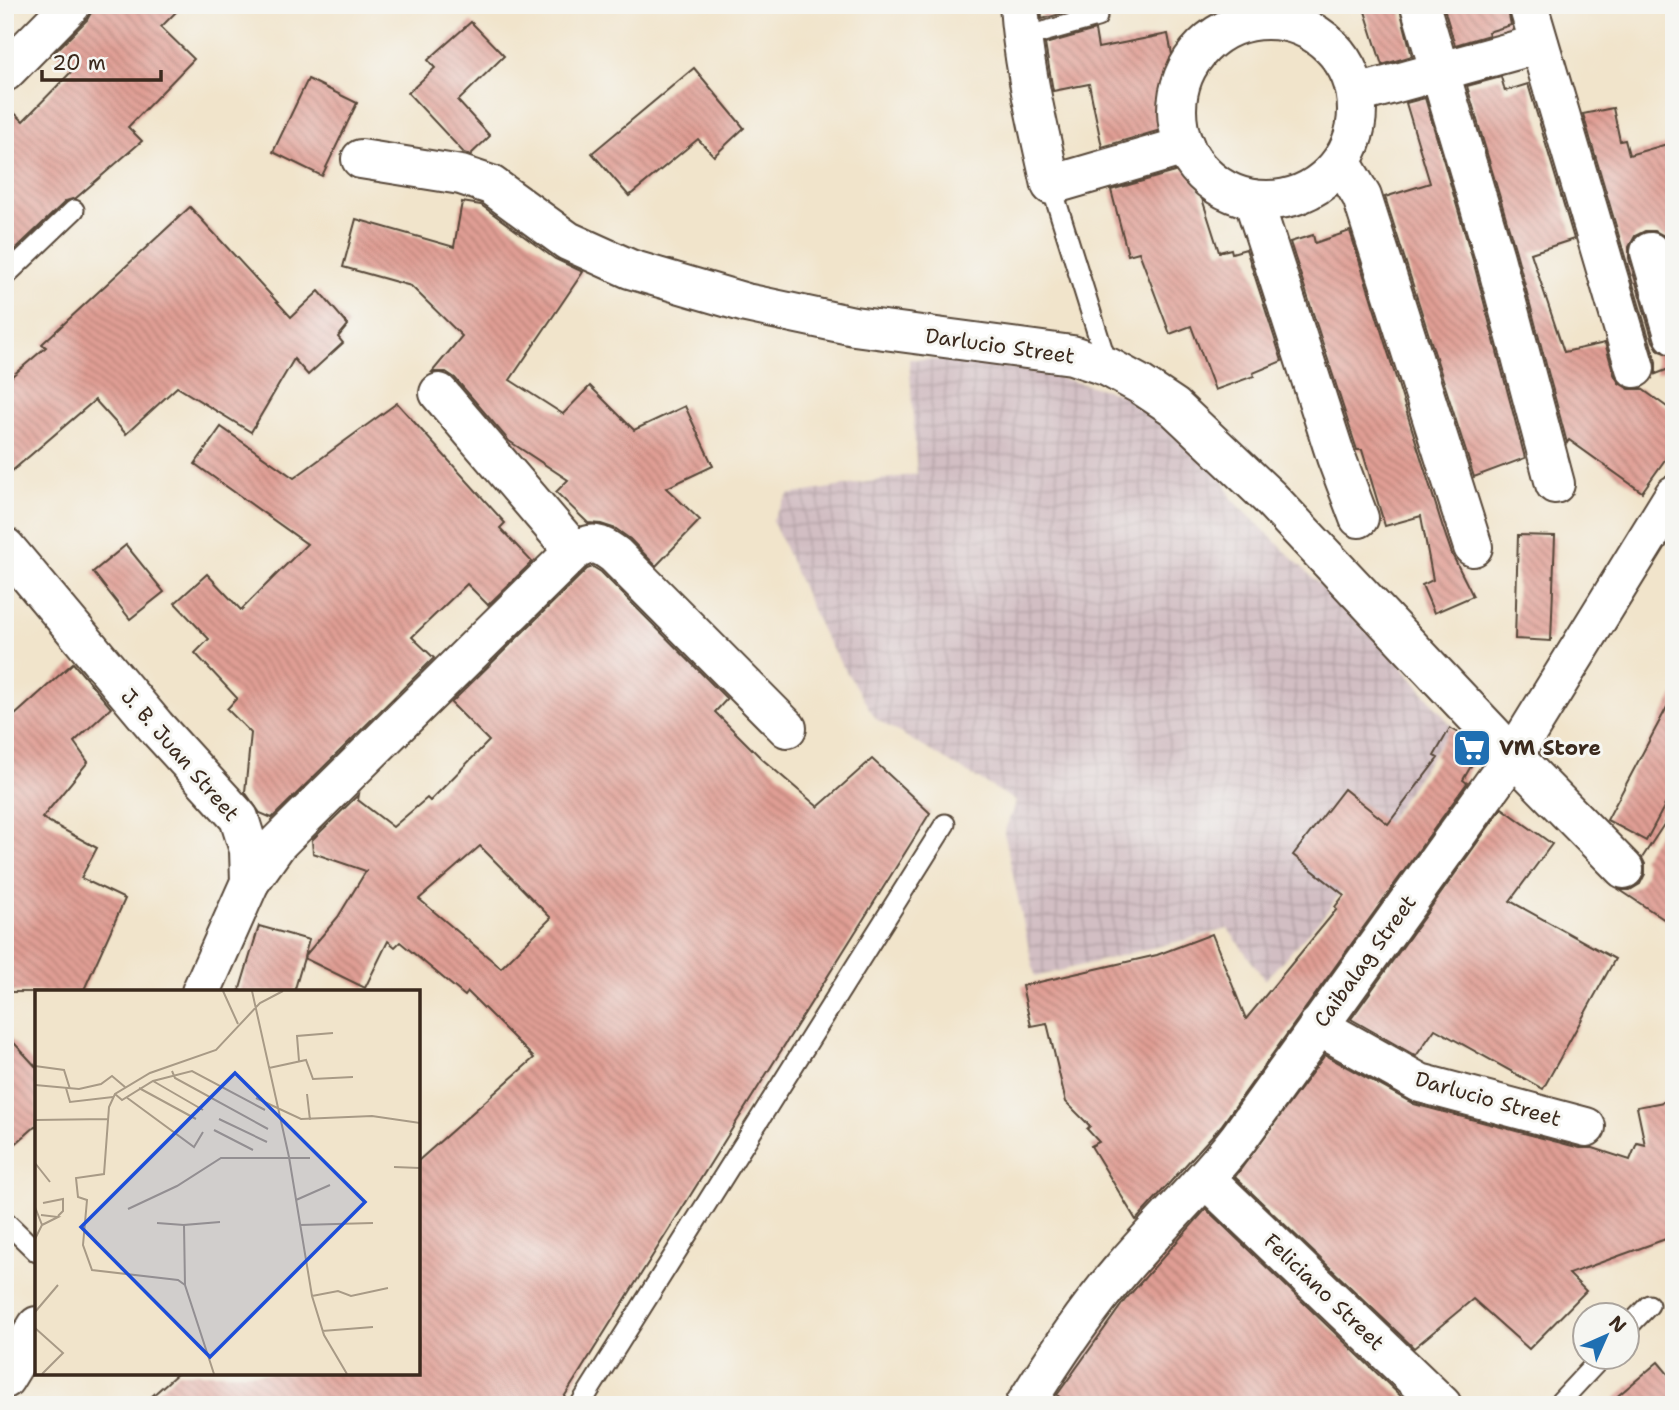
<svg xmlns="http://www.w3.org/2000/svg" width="1679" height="1410" viewBox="0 0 1679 1410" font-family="'Shantell Sans',sans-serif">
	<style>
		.industrial { fill: url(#industrial-grid) }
		.building { fill: url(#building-back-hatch); fill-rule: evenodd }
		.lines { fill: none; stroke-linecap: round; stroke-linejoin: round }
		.service-casing { stroke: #564638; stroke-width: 23 }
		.minor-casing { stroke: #564638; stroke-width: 42 }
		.service { stroke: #fff; stroke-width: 19 }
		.minor { stroke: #fff; stroke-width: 38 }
		.labels { text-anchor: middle; stroke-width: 6; stroke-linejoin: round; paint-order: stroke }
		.street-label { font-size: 21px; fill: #3b2a1e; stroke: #f6f6f2 }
		.poi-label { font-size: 21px; font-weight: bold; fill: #3b2a1e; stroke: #f6f6f2; text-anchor: start }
		.inset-road { fill: none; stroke: #a89a86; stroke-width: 2 }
		.view { fill: #1d4ed8; fill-opacity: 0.15; stroke: #1d4ed8; stroke-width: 3.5 }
		.inset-edge { fill: none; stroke: #3b2a1e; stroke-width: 3.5 }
	</style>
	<defs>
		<pattern id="industrial-grid" width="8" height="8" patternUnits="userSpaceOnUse" patternTransform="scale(1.75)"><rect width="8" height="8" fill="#d2bec3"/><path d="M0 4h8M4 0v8" fill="none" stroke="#b5a3a7"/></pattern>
		<pattern id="building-back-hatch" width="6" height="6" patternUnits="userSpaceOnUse" patternTransform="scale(1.75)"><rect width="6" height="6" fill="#e09e94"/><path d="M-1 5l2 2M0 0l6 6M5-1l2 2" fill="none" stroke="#b78178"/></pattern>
	</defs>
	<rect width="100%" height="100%" fill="#f6f6f2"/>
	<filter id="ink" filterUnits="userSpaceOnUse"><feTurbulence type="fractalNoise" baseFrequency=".0143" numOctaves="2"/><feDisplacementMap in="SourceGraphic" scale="14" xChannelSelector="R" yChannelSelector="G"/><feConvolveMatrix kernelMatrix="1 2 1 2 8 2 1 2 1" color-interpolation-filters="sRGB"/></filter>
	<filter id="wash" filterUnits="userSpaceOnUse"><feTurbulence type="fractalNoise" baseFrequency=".00686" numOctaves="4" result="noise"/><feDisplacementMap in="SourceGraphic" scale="28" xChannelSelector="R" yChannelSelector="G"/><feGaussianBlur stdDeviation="1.57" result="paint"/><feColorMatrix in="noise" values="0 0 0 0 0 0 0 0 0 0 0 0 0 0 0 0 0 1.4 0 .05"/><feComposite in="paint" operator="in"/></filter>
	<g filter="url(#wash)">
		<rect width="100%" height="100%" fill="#f1e4cb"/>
		<path class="industrial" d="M909,359l63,1 66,12 98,26 80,63 16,38 163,159 57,68 -126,187 -61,67 -37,-51 -193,48 -31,-144 12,-32 -140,-82 -52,-83 -52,-116 16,-25 129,-21z"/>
		<g id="blocks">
			<g class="building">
				<path d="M92,5h91l-22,22 33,32 -66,68 14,14 -66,57 -10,3 -61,58v-155l18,17 50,-51 -18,-18 32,-32 5,-9z"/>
				<path d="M1041,5h49v1l-48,13z"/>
				<path d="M1363,5h36l13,51 -30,9z"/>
				<path d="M1443,5h64l4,20 -23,7 1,3 -34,10z"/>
				<path d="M471,22l33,34 -46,45 32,35 -20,19 -6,-2 -56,-60 27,-25 -7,-8z"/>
				<path d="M1095,30l3,18 70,-14 9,46 -14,3 8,44 -69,20 -13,-63 -36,7 -8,-47z"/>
				<path d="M694,68l50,60 -30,28 -16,-17 -69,57 -37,-43z"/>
				<path d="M1501,77l4,14 23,-7 46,155 -43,14 33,99 41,-9 9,31 5,9 10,6h13l32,23v35l-32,45 -73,-52 -2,3 -51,-191 -49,-166z"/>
				<path d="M308,79l49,24 -35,73 -49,-24z"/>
				<path d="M1425,98l49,166 51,194 -51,19 -89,-280 45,-14 -24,-80z"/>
				<path d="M1613,108l7,33 5,-1 4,15 45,-13v113l-8,-18 -11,-6h-10l-10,5 -6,11v11l24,83 6,10 15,5v11l-18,7v-12l-73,-248z"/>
				<path d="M1192,167l27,85 12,-3 1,4 14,-4 36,112 -29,12 1,3 -39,14 -24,-64 -21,8 -31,-82 -11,3 -17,-65z"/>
				<path d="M462,202l19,3 74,54 28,13 -73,108 53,34 27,-28 44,44 51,-24 28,60 -47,22 34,32 -44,46 -26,-27 -14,-10 -15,-5 -13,-1 -32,-31 12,-12 -59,-39 -54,-63 -9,-6h-14l30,-36 -51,-50 -68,-19 13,-48 98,28z"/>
				<path d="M190,207l101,110 28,-26 29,34 -10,12 5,6 -35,32 -14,-16 -43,73 -74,-45 -51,47 -31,-34 -90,77v-95l41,-35 -4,-3z"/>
				<path d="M1350,231l93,297 9,26 21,42 -39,17 -12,-28 11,-5 -12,-64 -36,10 -23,-76h-5l-67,-208 23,-7 2,8z"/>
				<path d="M397,403l108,120 -5,5 32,34 -44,43 -21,-21 -55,53 22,21 -162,160 -12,-5 -15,-21 6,-59 -24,-24 10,-11 -42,-45 14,-14 -34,-36 32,-29 34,36 66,-66 -112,-80 26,-37 73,51z"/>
				<path d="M1518,535l37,1 -4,105 -36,-2z"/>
				<path d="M126,545l38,47 -34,27 -37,-47z"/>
				<path d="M593,567l8,5 126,127 -12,13 47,47 56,48 54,-48 58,54 -371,592h-417l36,-32h240v-212l116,-103 -66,-66 -3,4 -65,-54 -5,5 -7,-6 -23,47 -61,-30 -10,34h-55l20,-66 50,14 -5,17 34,-40 28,-46 -53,-18 -1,-13 47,-46 -1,6 35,27 34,-29 3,3 59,-60 -38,-38 136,-134zM480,846l71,72 -50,50 -82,-69z"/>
				<path d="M73,663l38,45 -37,34 14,20 -46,56 55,30 -16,30 44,21 -42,93h-78v-268z"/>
				<path d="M1674,694v94l-28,53 -39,-21z"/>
				<path d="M1450,728l14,8 15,16 -16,28 4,3 -246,343 -85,94 -45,-74 8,-4 -12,-13 3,-3 -24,-24 -19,-79 -16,3 -9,-40 135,-31 55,-21 34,85 91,-110 -2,-2 9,-12 -51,-40 51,-66 44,35 50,-66 -4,-2z"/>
				<path d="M1502,808l50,36 -42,57 105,58 -72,130 -108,-60 -19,27 -65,-37z"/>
				<path d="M1674,809v117l-54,-36h10l10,-6 5,-10v-10l-3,-6z"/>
				<path d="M5,1033l32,35v57l-32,28z"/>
				<path d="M1325,1055l89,49 166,44h13l37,12 7,-17 8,2 -8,-38 37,-7v136l-105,38 17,17 -57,58 -56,-50 -59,49 -179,-171z"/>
				<path d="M1206,1209l204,196h-340l-13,-10 68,-95z"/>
				<path d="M1658,1362l16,19v24h-67z"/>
			</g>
		</g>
	</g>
	<g filter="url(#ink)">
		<use href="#blocks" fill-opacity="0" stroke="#564638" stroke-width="2"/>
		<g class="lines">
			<defs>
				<g id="service">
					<path d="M1021,38l76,-21"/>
					<path d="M1051,185l57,182"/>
					<path d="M5,276l69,-66"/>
					<path d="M5,1221l32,31"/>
					<path d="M1626,1329l23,-24"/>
					<path d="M580,1405l365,-581"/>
					<path d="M1557,1405l44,-47"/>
				</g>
				<g id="minor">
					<path d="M1019,5c4,61 19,120 32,180l134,-39"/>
					<path d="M1420,5l75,253 60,226"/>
					<path d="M1528,5l107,363"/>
					<circle cx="1267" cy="110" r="90"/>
					<path d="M5,72l66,-67"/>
					<path d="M1357,94l182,-50"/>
					<path d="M361,159l100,16 30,10 77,56 62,28 116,34 108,23 218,29 36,12 33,18 33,22 95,90 244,259 111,113"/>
					<path d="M1342,163l20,34 111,350"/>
					<path d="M1253,199l83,258 23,61"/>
					<path d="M1650,252l24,83"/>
					<path d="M439,393l135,158"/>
					<path d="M5,547l151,180 83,91 10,32 1,32 -49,110"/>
					<path d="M250,882l27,-38 26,-26 271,-267c20,-10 24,-8 41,4l172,173"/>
					<path d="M1318,1026l102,57 166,44"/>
					<path d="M1206,1179l236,226"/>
					<path d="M5,1379l32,-53"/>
					<path d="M1025,1405c29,-47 60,-93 96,-135 38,-45 81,-85 117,-131l275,-383 161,-261"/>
				</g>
			</defs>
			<use href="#service" class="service-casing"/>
			<use href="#minor" class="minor-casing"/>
			<use href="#service" class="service"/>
			<use href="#minor" class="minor"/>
		</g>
	</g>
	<defs>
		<symbol id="supermarket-square" viewBox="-11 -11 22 22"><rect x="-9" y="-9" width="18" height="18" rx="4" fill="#1f6fb2" stroke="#f6f6f2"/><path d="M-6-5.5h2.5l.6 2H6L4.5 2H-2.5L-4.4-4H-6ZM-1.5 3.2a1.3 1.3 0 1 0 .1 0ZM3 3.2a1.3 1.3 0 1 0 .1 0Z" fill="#fff"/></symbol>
	</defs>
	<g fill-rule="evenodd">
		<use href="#supermarket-square" x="1450" y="726" width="44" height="44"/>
	</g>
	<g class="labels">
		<g class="street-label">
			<text transform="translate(1000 346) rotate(8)" y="7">Darlucio Street</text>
			<text transform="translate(180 755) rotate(49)" y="7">J. B. Juan Street</text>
			<text transform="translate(1365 961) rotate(-54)" y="7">Caibalag Street</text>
			<text transform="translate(1488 1099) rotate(16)" y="7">Darlucio Street</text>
			<text transform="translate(1324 1292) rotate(44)" y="7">Feliciano Street</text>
		</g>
		<g class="poi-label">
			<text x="1499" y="755">VM Store</text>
		</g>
	</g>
	<g transform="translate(35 990)">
		<rect width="385" height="385" fill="#f1e4cb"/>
		<path class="inset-road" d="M188,1l15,33M217,1l37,166 23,139 12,39 23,39M264,71l-2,-25 36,-3M0,76l29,4 6,19M234,78l37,-8 7,19 40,-2M137,81l3,7 93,51M118,91l50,29M0,95l44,4 22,-5 11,-8 13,11M31,98l4,14 43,-5M104,98l57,31M80,104l7,6 31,-19 39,-10 73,39M272,104l3,26M91,107l68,50 9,-15M221,108l45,21 71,-3 48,7M184,129l48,23M0,130l73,-1M179,140l39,20M0,173l15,19M359,177l26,1M261,210l34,-15M8,213l20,-4v12l-5,5M0,217l7,18 -7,14M93,219l49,-23 44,-28h89M6,225l17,2 -16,8M122,233l27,2M265,235l73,-2M150,295l-7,-5 -86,-10 -9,-25 4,-45 -9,-3 -2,-19 28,-4 5,-67 6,-13 35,-21 66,-23 44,-47 23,-12M277,306l26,-5 13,5 37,-8M0,322l23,-27M0,338l28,25 -21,21M287,341l51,-4M179,384l-29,-89 -1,-60 36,-3"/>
		<path class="view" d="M200,83l130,129 -155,155 -129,-130z"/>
		<rect width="385" height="385" class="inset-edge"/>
	</g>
	<rect width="1679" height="1410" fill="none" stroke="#f6f6f2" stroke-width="28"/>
	<g transform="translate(1606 1336) rotate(45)"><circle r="33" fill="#f6f6f2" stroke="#aba49d" stroke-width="2"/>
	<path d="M0-5L12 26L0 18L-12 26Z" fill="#1f6fb2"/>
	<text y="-10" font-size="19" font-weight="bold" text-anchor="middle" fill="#3b2a1e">N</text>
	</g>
	<path d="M42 70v10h119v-10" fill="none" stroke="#3b2a1e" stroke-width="3.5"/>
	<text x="52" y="70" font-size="21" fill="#3b2a1e" stroke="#f6f6f2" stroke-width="5" paint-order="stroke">20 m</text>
</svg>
